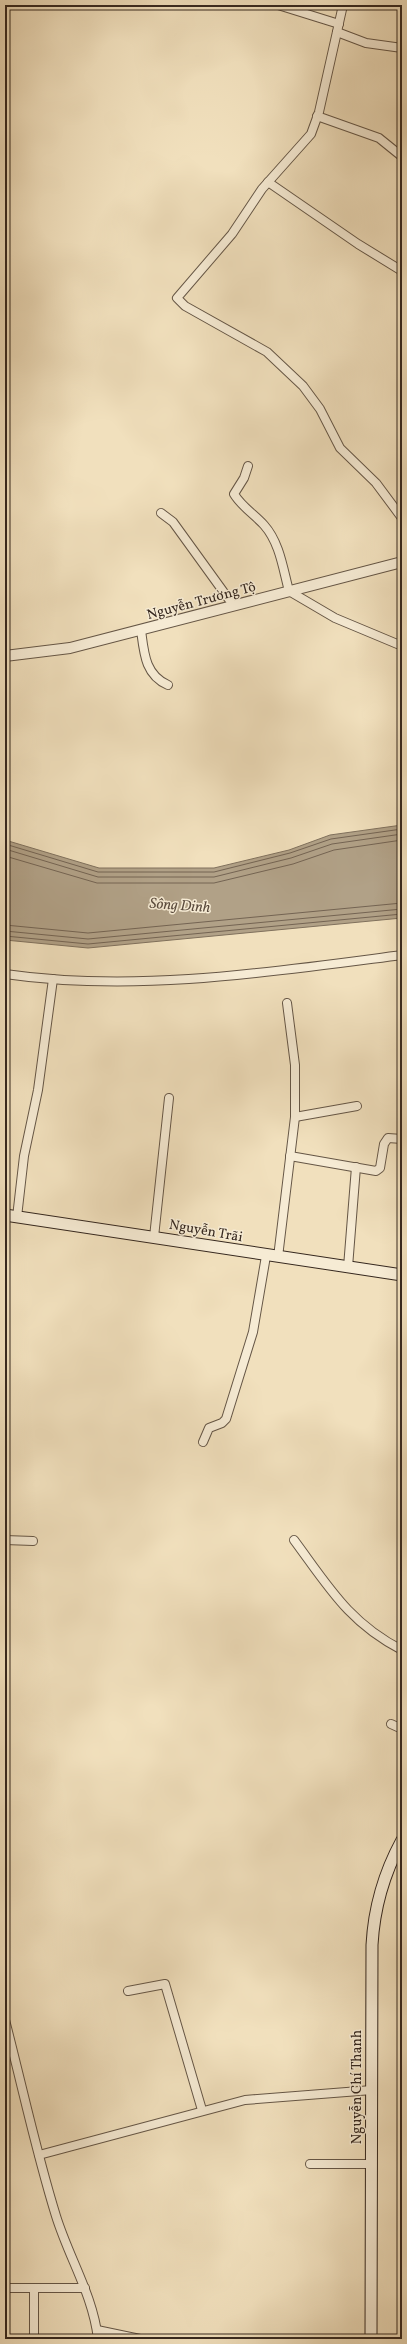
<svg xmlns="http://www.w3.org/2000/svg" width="407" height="2344" viewBox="0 0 407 2344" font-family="Vollkorn,serif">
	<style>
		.water { fill: #b1a187; stroke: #80715d }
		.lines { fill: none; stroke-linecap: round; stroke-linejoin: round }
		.shore { stroke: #746453; stroke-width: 1 }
		.minor-casing { stroke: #655646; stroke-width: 10 }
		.tertiary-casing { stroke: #655646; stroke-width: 12 }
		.secondary-casing { stroke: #36281f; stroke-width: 13 }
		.minor { stroke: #f6ebd4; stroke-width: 8 }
		.tertiary { stroke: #f6ebd4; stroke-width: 10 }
		.secondary { stroke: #f6ebd4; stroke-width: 11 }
		.labels { text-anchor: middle; stroke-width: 3; stroke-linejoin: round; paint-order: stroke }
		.street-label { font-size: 14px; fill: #36281f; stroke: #f6ebd4 }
		.water-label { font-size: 15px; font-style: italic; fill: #5b4c3e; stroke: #f6ebd4 }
	</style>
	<rect width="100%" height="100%" fill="#f1e0bd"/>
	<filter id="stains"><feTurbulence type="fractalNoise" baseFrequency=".005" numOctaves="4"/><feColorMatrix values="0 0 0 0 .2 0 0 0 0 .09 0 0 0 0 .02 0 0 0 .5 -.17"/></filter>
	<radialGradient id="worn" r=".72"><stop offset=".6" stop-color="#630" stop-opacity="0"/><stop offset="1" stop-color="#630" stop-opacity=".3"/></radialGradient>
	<path class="water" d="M402,825v93l-314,30 -83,-8v-100l94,28h115l75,-18 41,-15z"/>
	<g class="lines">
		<g class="shore">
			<path d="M5,844l93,28h116l76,-19 41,-14 71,-10"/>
			<path d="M5,849l93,28h116l77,-19 41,-14 70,-10"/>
			<path d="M5,856l92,27h117l79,-19 41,-14 68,-10"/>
			<path d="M5,925l83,8 314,-30"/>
			<path d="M5,931l83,8 314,-30"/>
			<path d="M5,936l83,8 314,-30"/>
		</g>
		<defs>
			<g id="minor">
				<path d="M278,5l61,19"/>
				<path d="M343,5l-24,107 -8,22 -49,55 -30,45 -55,64 8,8 82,46 36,34 17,23 20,39 36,35 26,35"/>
				<path d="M337,32l29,11 36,5"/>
				<path d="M317,116l62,22 21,17"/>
				<path d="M268,182l90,62 44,27"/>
				<path d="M248,466l-4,12 -10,16c7,12 21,21 30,31 16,18 19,44 25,66l46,27 67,28"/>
				<path d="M161,513l12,9 60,83"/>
				<path d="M141,630c3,23 4,45 27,55"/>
				<path d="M5,974c131,19 267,-2 397,-19"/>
				<path d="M295,1117l62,-11"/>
				<path d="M290,1156l86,15 4,-3 4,-24 4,-6 14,1"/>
				<path d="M17,1217l7,-61 14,-66 15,-111"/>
				<path d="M154,1237l15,-139"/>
				<path d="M278,1257l17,-140v-52l-8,-62"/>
				<path d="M348,1267l8,-100"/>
				<path d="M203,1442l6,-14 13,-5 4,-4 27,-87 13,-76"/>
				<path d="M5,1540l28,1"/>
				<path d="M294,1540c34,46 55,83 108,110"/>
				<path d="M391,1724l11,5"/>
				<path d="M128,1991l37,-7 37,126"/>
				<path d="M5,2020c17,65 31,132 51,196 13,42 37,79 42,123"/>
				<path d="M39,2155l206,-55 127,-10"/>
				<path d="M310,2164h61"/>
				<path d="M5,2288h80"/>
				<path d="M34,2288v51"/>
				<path d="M97,2330l43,9"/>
			</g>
			<path id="tertiary" d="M5,656l65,-8 332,-86"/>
			<g id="secondary">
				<path d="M5,1215l397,60"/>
				<path d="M371,2339l1,-394c2,-37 12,-72 30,-105"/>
			</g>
		</defs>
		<use href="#minor" class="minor-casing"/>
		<use href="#tertiary" class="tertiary-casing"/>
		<use href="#secondary" class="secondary-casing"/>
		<use href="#minor" class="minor"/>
		<use href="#tertiary" class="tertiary"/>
		<use href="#secondary" class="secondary"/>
	</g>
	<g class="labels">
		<g class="street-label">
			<text transform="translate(201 600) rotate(-15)" y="5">Nguyễn Trường Tộ</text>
			<text transform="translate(206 1230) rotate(10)" y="5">Nguyễn Trãi</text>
			<text transform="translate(356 2087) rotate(-90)" y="5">Nguyễn Chí Thanh</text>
		</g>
		<g class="water-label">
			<text transform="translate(180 905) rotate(4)" y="5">Sông Dinh</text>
		</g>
	</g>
	<rect width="407" height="2344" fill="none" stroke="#f1e0bd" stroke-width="20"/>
	<rect x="6" y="6" width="395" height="2332" fill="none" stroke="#36281f" stroke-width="2"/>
	<rect x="10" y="10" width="387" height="2324" fill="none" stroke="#36281f"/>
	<rect width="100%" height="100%" filter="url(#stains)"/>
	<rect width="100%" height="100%" fill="url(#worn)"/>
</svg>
